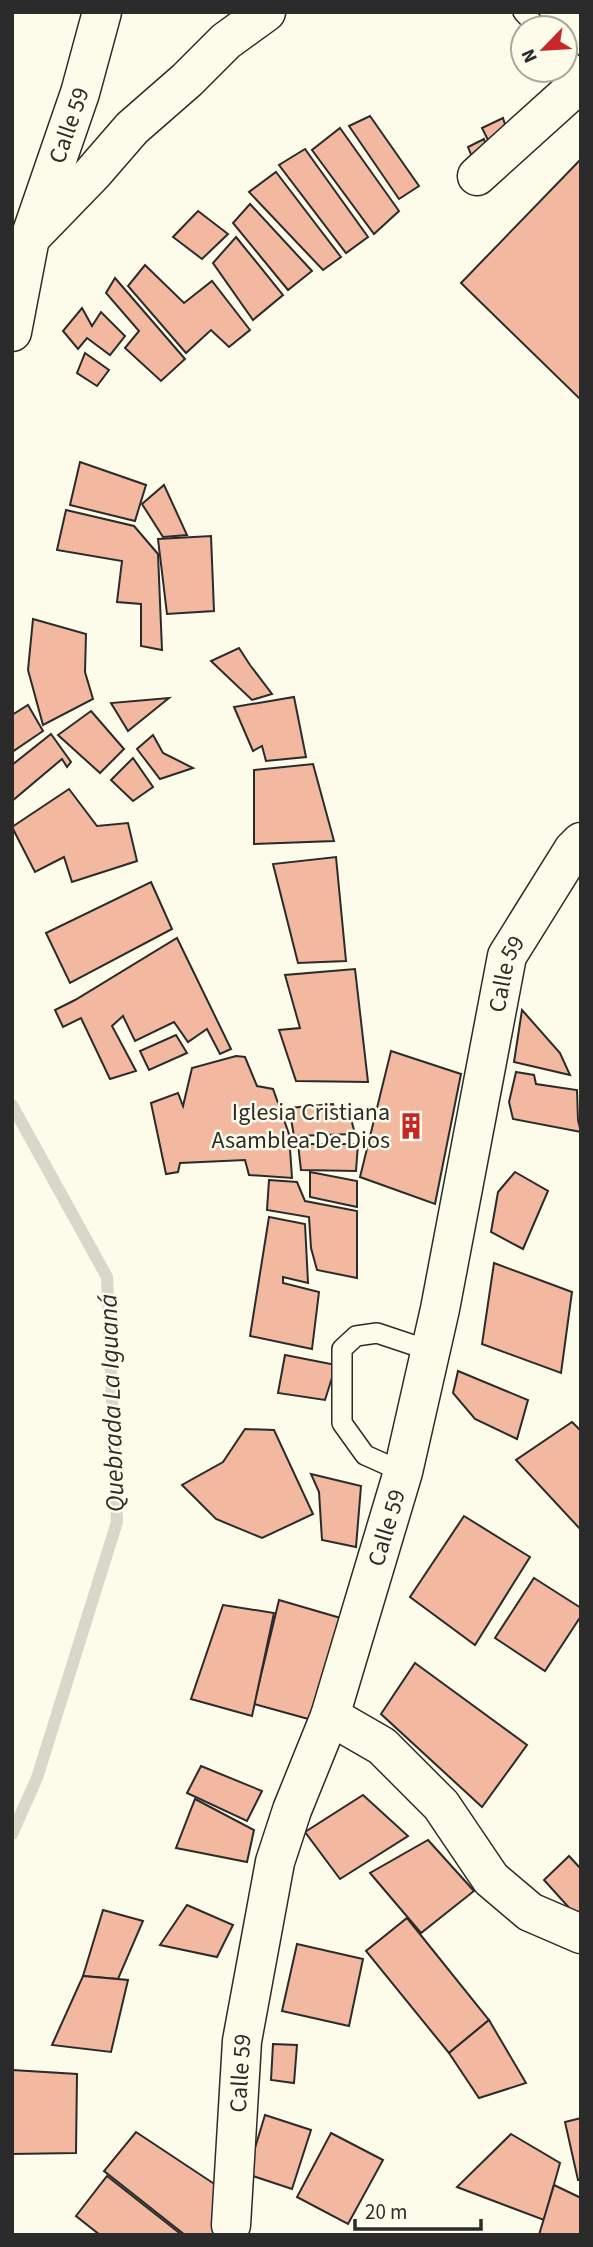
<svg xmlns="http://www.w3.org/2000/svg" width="593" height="2247" viewBox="0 0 593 2247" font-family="'Source Sans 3',sans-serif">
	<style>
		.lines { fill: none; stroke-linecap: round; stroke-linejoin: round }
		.stream { stroke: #d8d7c9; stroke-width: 12 }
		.building { fill: #f2b8a0; stroke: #2b2b2b; stroke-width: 2 }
		.service-casing { stroke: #2b2b2b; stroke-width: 22 }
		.minor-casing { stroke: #2b2b2b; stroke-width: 41 }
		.trunk-casing { stroke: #2b2b2b; stroke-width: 41 }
		.service { stroke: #fdfbea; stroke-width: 19 }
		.minor { stroke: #fdfbea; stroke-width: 38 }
		.trunk { stroke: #fdfbea; stroke-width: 38 }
		.labels { text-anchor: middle; stroke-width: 5; stroke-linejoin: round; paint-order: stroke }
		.street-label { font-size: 24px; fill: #2b2b2b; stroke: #fdfbea }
		.poi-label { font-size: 24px; fill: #2b2b2b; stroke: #fdfbea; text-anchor: end }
		.water-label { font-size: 26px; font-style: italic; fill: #2b2b2b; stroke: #fdfbea }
	</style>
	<rect width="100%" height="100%" fill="#fdfbea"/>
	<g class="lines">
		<path class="stream" d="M12,1105l95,172 10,245 -80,256 -25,56"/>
	</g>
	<g class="building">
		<path d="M370,116l49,70 -20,13 -50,-73z"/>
		<path d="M503,118l5,16 -19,8 -7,-14z"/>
		<path d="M340,128l59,83 -25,23 -62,-84z"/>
		<path d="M484,139l5,16 -15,7 -6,-15z"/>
		<path d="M305,149l63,88 -22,16 -67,-88z"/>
		<path d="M581,159v241l-120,-117z"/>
		<path d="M276,172l65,85 -18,13 -74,-78z"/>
		<path d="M250,204l62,67 -24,19 -55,-67z"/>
		<path d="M198,211l30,23 -26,25 -29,-22z"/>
		<path d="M236,237l47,58 -30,25 -40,-57z"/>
		<path d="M145,265l39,38 28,-22 38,49 -21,17 -18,-17 -25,23 -58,-67z"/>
		<path d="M115,278l70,81 -24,22 -36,-33 14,-17 -33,-38z"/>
		<path d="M82,308l10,18 9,-14 24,24 -15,19 -23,-17 -9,11 -15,-18z"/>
		<path d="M85,353l24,17 -12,16 -20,-13z"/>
		<path d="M80,462l66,23 -11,36 -65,-16z"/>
		<path d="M164,485l23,50 -24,2 -21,-33z"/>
		<path d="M66,510l68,16 24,28 4,96 -21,-4v-42l-24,-2 5,-41 -65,-11z"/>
		<path d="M211,536l3,75 -47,3 -9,-75z"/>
		<path d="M33,619l53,15 -1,38 8,27 -50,26 -15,-55z"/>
		<path d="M239,648l11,17 22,29 -20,6 -41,-39z"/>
		<path d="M294,697l12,60 -40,4 -4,-15 -9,5 -19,-44z"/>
		<path d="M169,698l-41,33 -17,-28z"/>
		<path d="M28,705l15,26 -31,21v-37z"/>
		<path d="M91,711l33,38 -24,24 -42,-38z"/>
		<path d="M51,734l20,28 -4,5 -5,-8 -50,42v-36z"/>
		<path d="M153,735l10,18 30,15 -33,11 -23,-30z"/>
		<path d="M133,758l20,29 -20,14 -22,-21z"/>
		<path d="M313,764l21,77 -80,3v-74z"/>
		<path d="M69,789l28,37 31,-3 9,38 -65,21 -8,-25 -29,15 -23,-45z"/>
		<path d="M336,857l10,104 -48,2 -25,-99z"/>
		<path d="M151,882l21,47 -102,54 -24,-50z"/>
		<path d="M177,938l54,111 -11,5 -13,-25 -19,13 -14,-20 -39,19 -12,-25 -11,10 24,45 -26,8 -29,-61 -18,9 -8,-17 20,-10z"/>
		<path d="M355,969l13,113 -72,-1 -17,-51 21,-2 -15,-53z"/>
		<path d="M522,1010l38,43 10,22 -56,-13z"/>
		<path d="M176,1035l11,18 -38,17 -9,-19z"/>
		<path d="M391,1051l70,23 -26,130 -75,-27z"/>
		<path d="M236,1056l9,1 12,29 16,3 16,45 3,44 -43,-3 -4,-15 -65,3 -2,9 -12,2 -15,-71 27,-10 5,13 9,-38z"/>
		<path d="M516,1072l18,3 2,9 41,6 1,30 3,12 -68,-13 -4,-17z"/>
		<path d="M333,1104l2,8 14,-1 6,23 -61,2 -5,-28z"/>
		<path d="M298,1144h60l-2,27 -55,-1z"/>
		<path d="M310,1172l47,9v26l-47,-10z"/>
		<path d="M515,1172l33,19 -25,58 -32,-17 7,-40z"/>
		<path d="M269,1180l28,2 8,19 52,10v67l-40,-8 -6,-22 -2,-31 -42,-7z"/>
		<path d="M269,1217l36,7 3,59 -25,-6v6l36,9 -7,57 -62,-13z"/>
		<path d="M494,1263l78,29 -11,81 -79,-29z"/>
		<path d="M285,1355l51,10 -11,35 -47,-7z"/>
		<path d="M458,1371l70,29 -11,39 -42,-20 -22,-26z"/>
		<path d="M572,1422l9,9v99l-65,-70z"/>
		<path d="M245,1429l29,1 39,84 -51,24 -46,-19 -34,-34 41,-23z"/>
		<path d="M311,1474l50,12 -5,61 -34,-7 -3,-48z"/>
		<path d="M464,1516l66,41 -55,88 -65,-48z"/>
		<path d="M534,1578l47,30v8l-36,55 -50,-33z"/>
		<path d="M279,1600l65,19 -32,101 -58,-16z"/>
		<path d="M223,1605l51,8 -22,103 -61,-17z"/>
		<path d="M415,1663l112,82 -45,62 -101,-93z"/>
		<path d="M201,1766l61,25 -15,30 -60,-28z"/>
		<path d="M363,1795l45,41 -68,43 -35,-47z"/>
		<path d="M195,1799l59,31 -7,32 -71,-14z"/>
		<path d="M428,1840l46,51 -53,42 -51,-60z"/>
		<path d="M569,1856l12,13v52l-37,-41z"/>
		<path d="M187,1905l46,20 -16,32 -57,-12z"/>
		<path d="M103,1910l40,11 -25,58 -35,-3z"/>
		<path d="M407,1918l82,102 -40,33 -83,-102z"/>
		<path d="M297,1944l66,15 -14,67 -67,-15z"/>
		<path d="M83,1976l45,4 -17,72 -59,-7z"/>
		<path d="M489,2020l37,63 -47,15 -30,-45z"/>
		<path d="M273,2044l24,1 -3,38 -23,-3z"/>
		<path d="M12,2070l65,4 -1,79 -64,1z"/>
		<path d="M265,2115l46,15 -19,59 -45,-15z"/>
		<path d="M581,2118v62h-3l-13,-58z"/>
		<path d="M136,2132l95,63 -19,40h-27l-81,-64z"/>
		<path d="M331,2133l52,27 -35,64 -51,-27z"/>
		<path d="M511,2134l49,29 -16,57 -87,-33z"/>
		<path d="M107,2176l75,59h-82l-24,-19z"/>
		<path d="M554,2185l27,13v37h-42z"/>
	</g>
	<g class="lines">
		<defs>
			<g id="service">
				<path d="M523,12l15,16"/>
				<path d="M565,56l16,16"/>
				<path d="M403,1472l-38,-17 -23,-32v-74l14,-13 21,-3 54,18"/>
			</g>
			<g id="minor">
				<path d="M477,176l104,-94"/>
				<path d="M330,1716l52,30 59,59 50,74 39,33 51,22"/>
				<path id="s1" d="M231,2225l11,-184 33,-179 17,-52 38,-94 73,-244 37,-163 67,-353 66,-106 8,-8"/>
			</g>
			<g id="trunk">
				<path d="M12,276l18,-38 63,-65 39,-45 55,-48 39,-39 40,-29"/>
				<path id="s2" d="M12,332l18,-94 50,-145 22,-81"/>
			</g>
		</defs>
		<use href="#service" class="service-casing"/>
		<use href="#minor" class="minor-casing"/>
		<use href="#trunk" class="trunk-casing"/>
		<use href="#service" class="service"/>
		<use href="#minor" class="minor"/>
		<use href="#trunk" class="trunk"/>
	</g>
	<defs>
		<symbol id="building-bare" viewBox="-9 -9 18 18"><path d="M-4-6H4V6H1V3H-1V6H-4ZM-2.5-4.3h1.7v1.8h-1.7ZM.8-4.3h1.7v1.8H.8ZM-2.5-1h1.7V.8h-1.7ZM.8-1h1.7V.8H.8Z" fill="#c62828" stroke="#fdfbea" stroke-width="2.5" paint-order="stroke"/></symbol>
	</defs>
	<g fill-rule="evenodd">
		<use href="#building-bare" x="392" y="1107" width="38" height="38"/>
	</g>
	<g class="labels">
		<g class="street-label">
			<text dy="8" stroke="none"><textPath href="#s2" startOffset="215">Calle 59</textPath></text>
			<text dy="8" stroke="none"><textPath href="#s1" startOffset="1286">Calle 59</textPath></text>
			<text dy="8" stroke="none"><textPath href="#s1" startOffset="719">Calle 59</textPath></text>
			<text dy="8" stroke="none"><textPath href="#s1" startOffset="152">Calle 59</textPath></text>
		</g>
		<g class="poi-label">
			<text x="390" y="1120">Iglesia Cristiana<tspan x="390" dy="28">Asamblea De Dios</tspan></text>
		</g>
		<g class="water-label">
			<text transform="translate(111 1403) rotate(-92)" y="9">Quebrada La Iguaná</text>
		</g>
	</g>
	<rect width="593" height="2247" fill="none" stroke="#2b2b2b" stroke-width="28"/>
	<g transform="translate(544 49) rotate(245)"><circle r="33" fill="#fdfbea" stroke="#a9a89e" stroke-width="2"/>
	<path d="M0-5L12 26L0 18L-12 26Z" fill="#c62828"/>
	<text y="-10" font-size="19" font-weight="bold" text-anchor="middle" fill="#2b2b2b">N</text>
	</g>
	<path d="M355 2219v10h126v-10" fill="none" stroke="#2b2b2b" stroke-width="3.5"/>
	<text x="365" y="2219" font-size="21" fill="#2b2b2b" stroke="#fdfbea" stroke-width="5" paint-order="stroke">20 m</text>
</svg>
